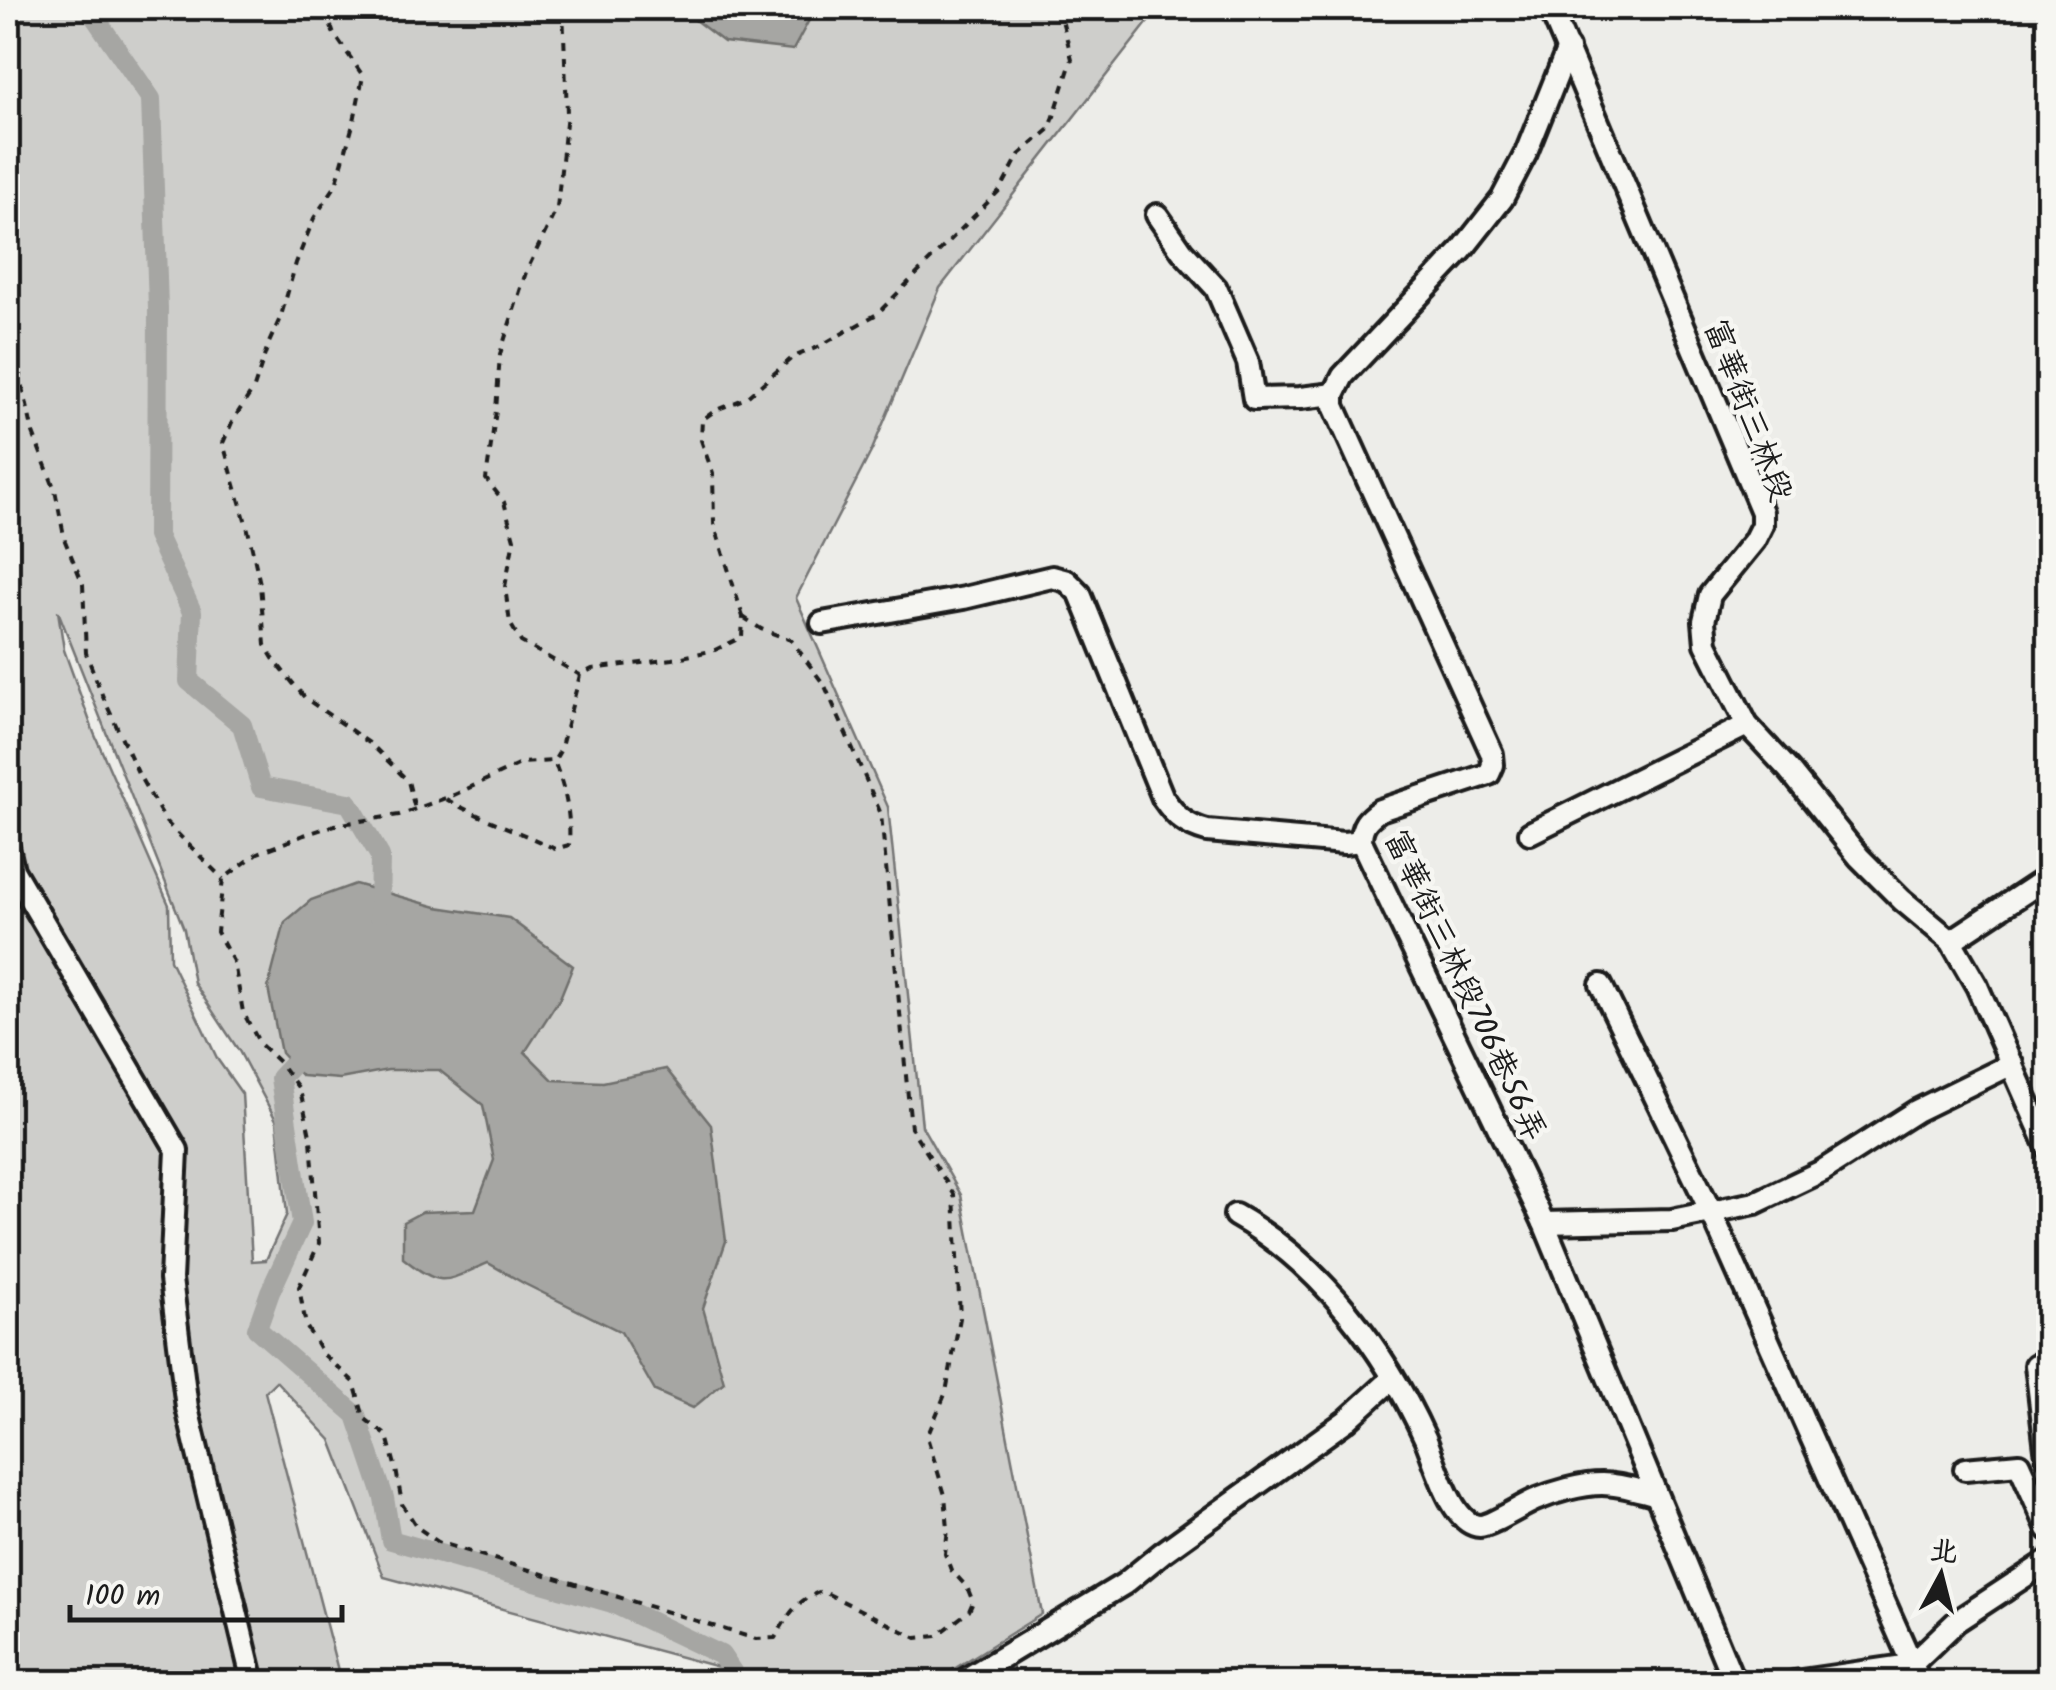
<svg xmlns="http://www.w3.org/2000/svg" width="2056" height="1690" viewBox="0 0 2056 1690" font-family="Kalam,'LXGW WenKai TC',sans-serif">
	<style>
		.green { fill: #cececb; stroke: #757574; stroke-width: 2.5; fill-rule: evenodd }
		.water { fill: #a6a6a3; stroke: #6f6f6d; stroke-width: 2.5 }
		.lines { fill: none; stroke-linecap: round; stroke-linejoin: round }
		.canal { stroke: #a6a6a3; stroke-width: 20 }
		.minor-casing { stroke: #1c1c1c; stroke-width: 28 }
		.path { stroke: #1c1c1c; stroke-width: 4; stroke-dasharray: 8 8; stroke-linecap: butt }
		.minor { stroke: #f6f6f2; stroke-width: 20 }
		.labels { text-anchor: middle; stroke-width: 9; stroke-linejoin: round; paint-order: stroke }
		.street-label { font-size: 32px; fill: #1c1c1c; stroke: #f6f6f2 }
	</style>
	<rect width="100%" height="100%" fill="#edede9"/>
	<filter id="ink" filterUnits="userSpaceOnUse"><feTurbulence type="fractalNoise" baseFrequency=".01" numOctaves="2"/><feDisplacementMap in="SourceGraphic" scale="20" xChannelSelector="R" yChannelSelector="G"/><feConvolveMatrix kernelMatrix="1 2 1 2 8 2 1 2 1" color-interpolation-filters="sRGB"/></filter>
	<g filter="url(#ink)">
		<path class="green" d="M8,8h1151l-219,280 -68,162 -76,148 92,209 34,319 39,69 81,419 -109,68h-159l-390,-105 -53,-137 -55,-59 -11,11 76,290h-333zM58,611l126,318 10,54 45,68 38,71 10,92 -21,46 -14,1 -10,-167 -24,-34 -48,-100 -1,-55 -75,-172 -30,-83z"/>
		<g class="water">
			<path d="M683,8h132v1l-22,41 -69,-8 -41,-31z"/>
			<path d="M355,884l82,23 72,11 64,48 -13,32 -35,54 28,28 50,2 63,-13 45,56 15,116 -23,67 21,74 -31,26 -38,-17 -34,-59 -96,-48 -37,-21c-43,18 -45,27 -85,-5v-36l19,-10 53,-2 19,-50 -11,-55 -44,-35h-51l-48,9 -38,-3 -21,-23 -13,-65 17,-66 26,-22z"/>
		</g>
		<g class="lines">
			<g class="canal">
				<path d="M91,8l1,5 59,86 7,209 -1,228 35,76 -3,69 53,44 19,62 88,16 31,53 -1,60"/>
				<path d="M308,1048l-28,30 22,145 -32,69 -13,37 99,86 28,83 7,42 221,63 109,52 18,27"/>
			</g>
			<defs>
				<g id="minor">
					<path d="M1550,8l212,504v13l-8,16 -44,54 -6,26 2,23 41,81 42,45 70,87 43,43 49,41 26,45 71,162"/>
					<path d="M1568,48l-42,105 -24,46 -41,52 -118,125 -9,18v12l158,348 1,11 -4,9 -109,36c-13,9 -19,15 -19,31l183,382 190,459"/>
					<path d="M1157,215l25,36 34,37 32,74 6,37 46,-1 34,-4"/>
					<path d="M822,623l142,-25 88,-21 15,4 13,13 83,204c13,19 22,27 44,33l137,12 17,-2"/>
					<path d="M1530,833l217,-108"/>
					<path d="M8,847l5,23 164,280 -6,129 16,129 66,274"/>
					<path d="M1951,941l97,-64"/>
					<path d="M1601,985l111,229 208,468"/>
					<path d="M1235,1215c85,48 150,135 190,223 10,22 26,87 55,88 10,0 43,-21 55,-26 19,-8 46,-16 67,-16 17,0 36,6 52,10"/>
					<path d="M1544,1223l128,-3 83,-17 67,-32 94,-60 96,-47"/>
					<path d="M2036,1365l10,84 2,8"/>
					<path d="M1965,1469l54,-5 29,65"/>
					<path d="M961,1682l163,-98 38,-31 185,-133 46,-42"/>
					<path d="M1794,1682l117,-17 46,-44 91,-60"/>
					<path d="M2037,1682l11,-5"/>
				</g>
			</defs>
			<use href="#minor" class="minor-casing"/>
			<g class="path">
				<path d="M292,8l35,6 6,18 30,44 -9,45 -18,64 -22,33 -18,45 -15,53 -13,29 -14,43 -21,32 -10,23 25,87 12,54 5,61 9,15 31,38 67,47 36,36 7,28"/>
				<path d="M563,8l4,105 -10,95 -31,64 -26,82 -4,57 -10,68 18,23 10,37 -9,48 5,36 11,19 59,33"/>
				<path d="M8,340l12,33 13,60 22,57 10,51 18,43 3,69 17,44 37,80 26,45 57,57"/>
				<path d="M743,617l18,12 30,11 34,46 56,128 30,314 43,66 6,124 -14,74 -19,45 18,58 3,34 -3,25 6,16 16,17 6,15 -4,9 -32,25 -20,2 -95,-47c-27,10 -33,23 -47,47l-19,1 -318,-97 -21,-15 -15,-23 -6,-35 -9,-33 -23,-18 -10,-36 -31,-28 -17,-28 -7,-39 20,-44 -8,-103 -11,-50 -20,-27 -20,-19 -17,-32 -9,-49 -17,-31 6,-53 35,-26 46,-18 31,-10 64,-10 55,-20 68,-32 32,-2 6,-10 20,-76 12,-6 81,-10 42,-9 27,-13z"/>
				<path d="M743,617l-29,-94 -1,-49 -12,-34 1,-20 14,-10 30,-12 47,-41 25,-10 59,-33 124,-125 18,-34 31,-26 22,-70 -13,-51"/>
				<path d="M446,799c35,20 73,32 109,50l14,-4c2,-31 -4,-56 -15,-84"/>
			</g>
			<use href="#minor" class="minor"/>
		</g>
	</g>
	<g class="labels">
		<g class="street-label">
			<text transform="translate(1749 410) rotate(69)" y="11">富華街三林段</text>
			<text transform="translate(1466 985) rotate(65)" y="11">富華街三林段706巷56弄</text>
		</g>
	</g>
	<rect width="2056" height="1690" fill="none" stroke="#f6f6f2" stroke-width="40"/>
	<rect x="20" y="20" width="2016" height="1650" fill="none" stroke="#1c1c1c" stroke-width="4" filter="url(#ink)"/>
	<g transform="translate(1941 1575) rotate(7)" stroke="#f6f6f2" stroke-width="8" paint-order="stroke">
	<path d="M0-8L18 38L0 25L-18 38Z" fill="#1c1c1c"/>
	<text y="-15" font-size="28" font-weight="bold" text-anchor="middle" fill="#1c1c1c">北</text>
	</g>
	<path d="M70 1605v15h272v-15" fill="none" stroke="#1c1c1c" stroke-width="5"/>
	<text x="85" y="1605" font-size="30" fill="#1c1c1c" stroke="#f6f6f2" stroke-width="8" paint-order="stroke">100 m</text>
</svg>
